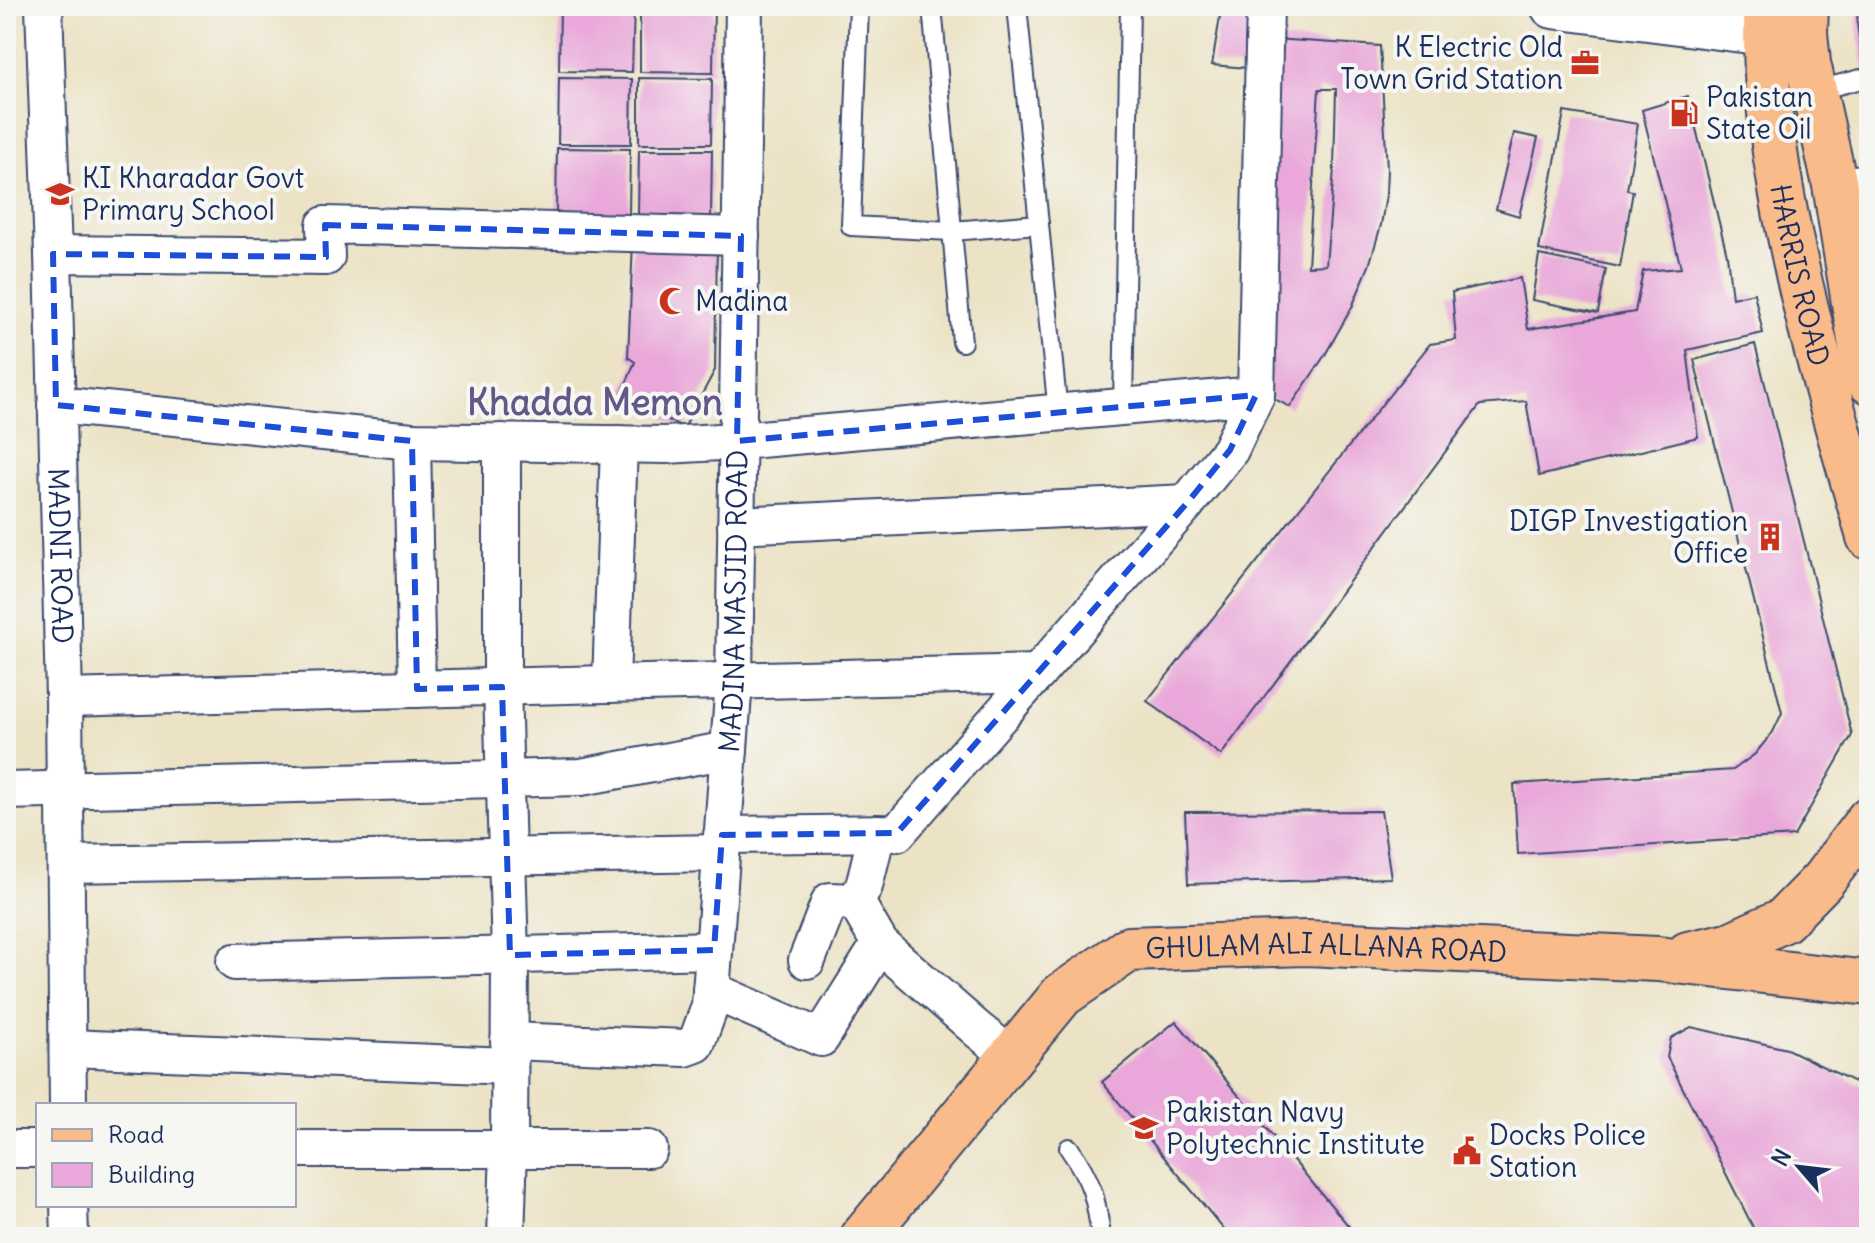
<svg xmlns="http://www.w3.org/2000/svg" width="1875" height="1243" viewBox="0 0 1875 1243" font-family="Delius,sans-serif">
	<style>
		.building { fill: #e9a8d9; fill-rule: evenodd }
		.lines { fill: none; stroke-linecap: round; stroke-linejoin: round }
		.service-casing { stroke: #3a4a6e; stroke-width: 22 }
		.minor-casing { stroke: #3a4a6e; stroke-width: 40 }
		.tertiary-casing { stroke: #3a4a6e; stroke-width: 48 }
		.primary-casing { stroke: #3a4a6e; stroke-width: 48 }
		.service { stroke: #fff; stroke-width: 18 }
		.minor { stroke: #fff; stroke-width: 36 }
		.tertiary { stroke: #fff; stroke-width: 44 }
		.primary { stroke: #fabb8b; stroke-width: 44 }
		.marked { fill: none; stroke: #1d4ed8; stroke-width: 6; stroke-dasharray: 16 10; stroke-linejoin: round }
		.labels { text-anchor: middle; stroke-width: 8; stroke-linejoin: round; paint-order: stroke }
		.poi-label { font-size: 28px; fill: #1b2f5e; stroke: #f6f6f2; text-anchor: start }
		.street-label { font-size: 28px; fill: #1b2f5e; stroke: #f6f6f2 }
		.district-label { font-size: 36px; font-weight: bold; fill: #635989; stroke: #f6f6f2 }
	</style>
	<rect width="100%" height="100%" fill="#f6f6f2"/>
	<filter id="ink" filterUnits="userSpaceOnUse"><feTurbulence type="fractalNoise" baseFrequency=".0125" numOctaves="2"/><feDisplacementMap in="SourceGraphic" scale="16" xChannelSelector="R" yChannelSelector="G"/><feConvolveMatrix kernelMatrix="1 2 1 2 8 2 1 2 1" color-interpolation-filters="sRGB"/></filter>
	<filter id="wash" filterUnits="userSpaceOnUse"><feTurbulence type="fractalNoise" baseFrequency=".006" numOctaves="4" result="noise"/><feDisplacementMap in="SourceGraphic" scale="32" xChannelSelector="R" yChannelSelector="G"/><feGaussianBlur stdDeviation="1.8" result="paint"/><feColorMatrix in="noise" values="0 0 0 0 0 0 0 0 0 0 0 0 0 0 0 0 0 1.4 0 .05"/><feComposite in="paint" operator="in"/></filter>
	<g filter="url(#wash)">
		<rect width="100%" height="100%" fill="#ece3c6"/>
		<g id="blocks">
			<g class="building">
				<path d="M560,6h74l-2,66 -73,-1z"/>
				<path d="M640,6h74l-1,67 -73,-1z"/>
				<path d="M1858,6h11v63h-5l-7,-45z"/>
				<path d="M1221,11l40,1 -2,57 -47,-4z"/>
				<path d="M1273,39l107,7 7,123 -1,26 -5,30 -12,41 -17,41 -27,48 -35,52 -27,-14zM1319,89h17l-2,79 -8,97 -18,1z"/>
				<path d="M559,78l73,1 -1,65h-73z"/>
				<path d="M639,78l73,1 -1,65h-72z"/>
				<path d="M1869,86v29l-2,1 -4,-29z"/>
				<path d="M1688,96l39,159 5,43 22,-5 9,40 -76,17 11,87 -159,39 -13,-75 -46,4 -259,350 -74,-54 283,-357 26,-4 -4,-48 68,-14 8,51 107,-17 8,-41 38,-3 -39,-158z"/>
				<path d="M1564,112l74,12 -11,66 6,1 -13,76 -81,-17z"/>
				<path d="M1514,133l24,5 -19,78 -23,-7z"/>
				<path d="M557,148l73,1 -1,65h-73z"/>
				<path d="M639,150h73l-1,66 -73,-1z"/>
				<path d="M633,242l84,2 -2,126 -31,58 -63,-32 14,-34 -7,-5z"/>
				<path d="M1539,255l67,14 -8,44 -66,-13z"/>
				<path d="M1755,344l97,391 -58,101 -276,18 -4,-70 219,-14 22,-16 18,-22 9,-19 -88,-353z"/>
				<path d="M1381,811l10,67 -203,6 -3,-72z"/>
				<path d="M1176,1021l182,216h-128l-128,-155z"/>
				<path d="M1691,1027l96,22 82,40v148h-111l-91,-180 4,-19z"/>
			</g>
		</g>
	</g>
	<g filter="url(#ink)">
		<use href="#blocks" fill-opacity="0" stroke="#3a4a6e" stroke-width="2"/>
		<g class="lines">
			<defs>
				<g id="service">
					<path d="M859,6l-8,220 101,5 87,-7"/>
					<path d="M932,6l30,336"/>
					<path d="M1017,6l41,407"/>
					<path d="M1814,91l55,-14"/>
					<path d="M1123,407l7,-401"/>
					<path d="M1069,1148c23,33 27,49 32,89"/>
				</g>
				<g id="minor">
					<path id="s1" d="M44,6l9,248 11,444 4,407"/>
					<path d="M1835,185l34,-2"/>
					<path d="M53,254l273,3 -1,-32 416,11"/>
					<path d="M56,405l356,36 254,4 71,-4 519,-46 9,-389"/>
					<path d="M412,441l5,248"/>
					<path d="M502,442v245l8,268 -1,194 -3,88"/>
					<path d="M736,525l451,-22"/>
					<path d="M611,684l8,-240"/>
					<path d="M64,698l974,-25"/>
					<path d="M6,791l575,-14 148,-27"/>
					<path d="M722,835l175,-2 290,-330 43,-53 26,-55"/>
					<path d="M66,864l655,-11"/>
					<path d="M856,902l24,42 98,86 33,26"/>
					<path d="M807,960l23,-59 26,1 8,-16 13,-53"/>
					<path d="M235,962l479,-12"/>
					<path d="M711,990l110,48 59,-94"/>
					<path id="s2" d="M509,1041l176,7 11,-4 14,-38 24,-325 10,-675"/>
					<path d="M68,1048l441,18"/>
					<path d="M6,1149h32"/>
					<path d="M294,1149h355"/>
					<path d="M69,1205l1,32"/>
				</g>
				<path id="tertiary" d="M1553,6l213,27h39"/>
				<g id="primary">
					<path id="s3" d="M1766,6c0,38 0,78 5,116 17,141 59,279 98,415"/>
					<path d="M1806,6l-1,27 3,30 27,122 26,161 8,35"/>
					<path d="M1688,954l41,-9 55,-25 39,-40 46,-61"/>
					<path id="s4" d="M863,1237l199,-242 67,-46 177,-6 352,16 211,24"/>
				</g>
			</defs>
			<use href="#service" class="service-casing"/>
			<use href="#minor" class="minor-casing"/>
			<use href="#tertiary" class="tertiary-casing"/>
			<use href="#primary" class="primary-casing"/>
			<use href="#service" class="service"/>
			<use href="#minor" class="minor"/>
			<use href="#tertiary" class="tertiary"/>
			<use href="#primary" class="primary"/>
		</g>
	</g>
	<path class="marked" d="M325,225l416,11 -4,205 519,-46 -26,55 -43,53 -290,330 -175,2 -8,115 -204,5 -8,-268 -85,2 -5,-248 -356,-36 -3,-151 273,3z"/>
	<defs>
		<symbol id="office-bare" viewBox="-9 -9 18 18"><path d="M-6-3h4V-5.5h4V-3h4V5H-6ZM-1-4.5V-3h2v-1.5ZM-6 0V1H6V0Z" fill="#c8321e" stroke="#f6f6f2" stroke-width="2.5" paint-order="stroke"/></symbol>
		<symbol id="fuel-bare" viewBox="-9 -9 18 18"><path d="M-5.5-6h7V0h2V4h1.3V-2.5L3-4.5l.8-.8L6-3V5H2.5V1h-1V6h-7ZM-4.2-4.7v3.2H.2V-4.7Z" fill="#c8321e" stroke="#f6f6f2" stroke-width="2.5" paint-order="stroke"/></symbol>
		<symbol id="school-bare" viewBox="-9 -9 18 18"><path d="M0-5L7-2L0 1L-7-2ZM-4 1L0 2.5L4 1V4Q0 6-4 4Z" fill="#c8321e" stroke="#f6f6f2" stroke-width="2.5" paint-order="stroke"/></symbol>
		<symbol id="mosque-bare" viewBox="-9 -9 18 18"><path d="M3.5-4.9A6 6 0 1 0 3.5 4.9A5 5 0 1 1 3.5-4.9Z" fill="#c8321e" stroke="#f6f6f2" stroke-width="2.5" paint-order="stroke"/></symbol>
		<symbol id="building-bare" viewBox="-9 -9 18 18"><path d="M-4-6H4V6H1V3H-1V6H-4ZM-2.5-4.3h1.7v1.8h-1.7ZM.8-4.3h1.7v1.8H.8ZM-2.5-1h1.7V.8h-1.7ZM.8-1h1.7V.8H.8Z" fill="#c8321e" stroke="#f6f6f2" stroke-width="2.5" paint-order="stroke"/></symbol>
		<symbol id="civic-bare" viewBox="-9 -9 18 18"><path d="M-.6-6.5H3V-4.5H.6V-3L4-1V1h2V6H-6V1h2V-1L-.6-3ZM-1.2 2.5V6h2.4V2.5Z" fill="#c8321e" stroke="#f6f6f2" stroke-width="2.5" paint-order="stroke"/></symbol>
	</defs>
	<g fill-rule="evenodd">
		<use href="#office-bare" x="1565" y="43" width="40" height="40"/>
		<use href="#fuel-bare" x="1664" y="93" width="40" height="40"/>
		<use href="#school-bare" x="40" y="174" width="40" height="40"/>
		<use href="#mosque-bare" x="653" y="281" width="40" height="40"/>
		<use href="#building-bare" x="1750" y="517" width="40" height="40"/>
		<use href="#school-bare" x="1124" y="1108" width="40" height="40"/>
		<use href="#civic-bare" x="1447" y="1131" width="40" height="40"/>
	</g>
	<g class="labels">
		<g class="poi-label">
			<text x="1563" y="57" text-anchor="end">K Electric Old<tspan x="1563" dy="32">Town Grid Station</tspan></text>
			<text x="1706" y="107">Pakistan<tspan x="1706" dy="32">State Oil</tspan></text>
			<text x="82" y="188">KI Kharadar Govt<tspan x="82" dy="32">Primary School</tspan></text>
			<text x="695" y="311">Madina</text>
			<text x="1748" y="531" text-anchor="end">DIGP Investigation<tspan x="1748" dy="32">Office</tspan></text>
			<text x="1166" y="1122">Pakistan Navy<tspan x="1166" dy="32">Polytechnic Institute</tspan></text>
			<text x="1489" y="1145">Docks Police<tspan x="1489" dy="32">Station</tspan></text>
		</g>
		<g class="street-label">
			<text dy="10" stroke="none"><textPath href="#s3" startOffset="272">HARRIS ROAD</textPath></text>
			<text dy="10" stroke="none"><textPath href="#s1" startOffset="550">MADNI ROAD</textPath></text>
			<text dy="10" stroke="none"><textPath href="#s2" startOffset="634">MADINA MASJID ROAD</textPath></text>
			<text dy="10" stroke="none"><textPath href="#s4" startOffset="592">GHULAM ALI ALLANA ROAD</textPath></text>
		</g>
		<g class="district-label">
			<text x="595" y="415">Khadda Memon</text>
		</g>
	</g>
	<rect width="1875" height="1243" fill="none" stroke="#f6f6f2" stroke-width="32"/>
	<rect x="36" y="1103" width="260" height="104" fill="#f6f6f2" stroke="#9ea6b7" stroke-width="2"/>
	<rect x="52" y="1129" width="40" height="12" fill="#fabb8b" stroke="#9ea6b7" stroke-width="2"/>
	<text x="108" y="1143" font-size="24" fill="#1b2f5e">Road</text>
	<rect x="52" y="1163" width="40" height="24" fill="#e9a8d9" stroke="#9ea6b7" stroke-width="2"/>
	<text x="108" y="1183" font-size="24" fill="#1b2f5e">Building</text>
	<g transform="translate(1799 1167) rotate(298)" stroke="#f6f6f2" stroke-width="6" paint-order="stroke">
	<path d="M0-6L14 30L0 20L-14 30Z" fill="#1b2f5e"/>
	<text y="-12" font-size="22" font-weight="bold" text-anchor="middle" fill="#1b2f5e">N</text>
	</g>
</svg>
